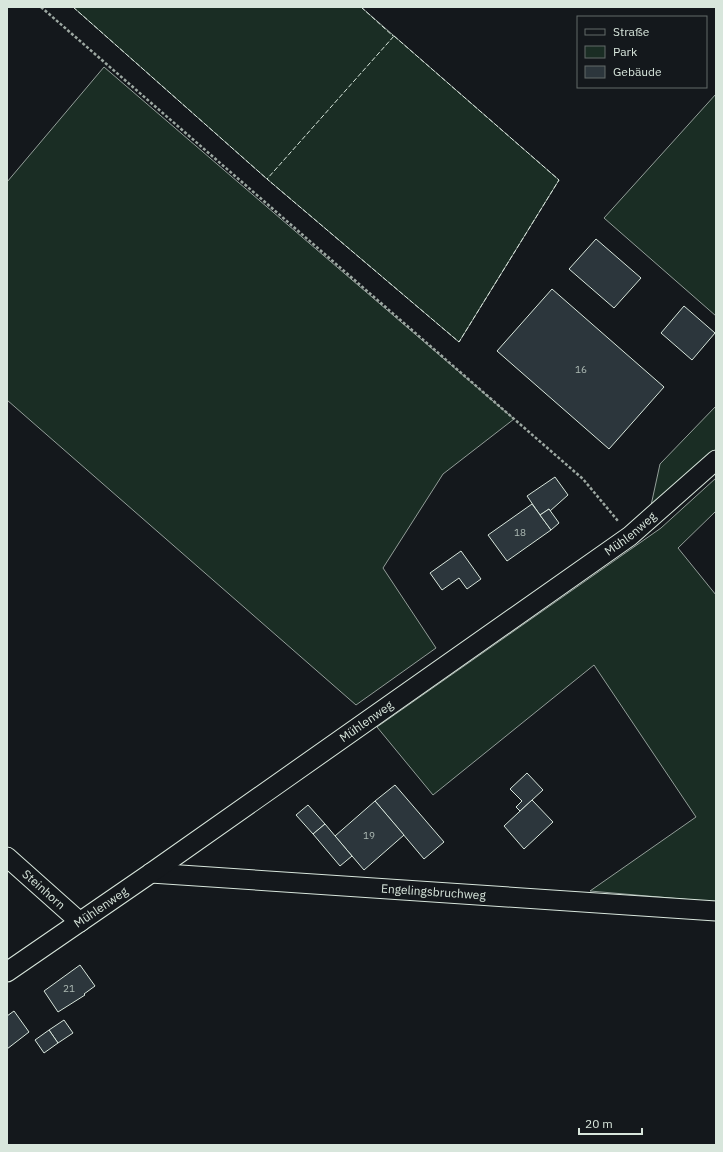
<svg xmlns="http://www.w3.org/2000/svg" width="723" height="1152" viewBox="0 0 723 1152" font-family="'IBM Plex Sans',sans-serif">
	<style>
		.green { fill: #1a2d24; stroke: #939e99 }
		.building { fill: #2c363c; stroke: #d8e6dc }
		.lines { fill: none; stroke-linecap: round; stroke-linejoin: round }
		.minor-casing { stroke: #d8e6dc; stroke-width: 21 }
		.path { stroke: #9da8a2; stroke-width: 2.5; stroke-dasharray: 3 2; stroke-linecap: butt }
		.minor { stroke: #14181c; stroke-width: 19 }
		.fence { stroke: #d8e6dc; stroke-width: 1; stroke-dasharray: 5 2; stroke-linecap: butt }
		.labels { text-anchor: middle; stroke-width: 3; stroke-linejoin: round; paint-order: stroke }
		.number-label { font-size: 10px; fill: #adbab4 }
		.street-label { font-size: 12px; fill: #d8e6dc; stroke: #14181c }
	</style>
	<rect width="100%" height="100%" fill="#14181c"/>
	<g class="green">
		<path d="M73,7h288l198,173 -100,162 -192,-163z"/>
		<path d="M104,67l410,352 -71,55 -60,94 53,80 -80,57 -349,-305v-218z"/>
		<path d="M716,94v222l-112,-98z"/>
		<path d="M716,406v46l-66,58 10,-46z"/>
		<path d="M716,478v33l-38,37 38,47v307l-126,-11 106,-74 -102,-152 -161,130 -56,-68 284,-199z"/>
	</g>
	<g class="building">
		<path d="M596,239l45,39 -27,30 -45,-39z"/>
		<path d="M552,289l112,98 -55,62 -112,-98z"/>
		<path d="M684,306l31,27 -23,27 -31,-27z"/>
		<path d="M555,477l13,18 -18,16 -1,-2 -9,6 -13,-19z"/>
		<path d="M532,504l19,26 -44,31 -19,-26z"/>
		<path d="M549,509l10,14 -8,7 -11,-15z"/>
		<path d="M461,551l20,28 -14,10 -8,-11 -17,12 -12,-17z"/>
		<path d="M527,773l16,17 -23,21 -4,-4 6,-6 -12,-12z"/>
		<path d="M395,785l49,57 -20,17 -49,-58z"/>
		<path d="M532,800l21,22 -29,27 -20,-23z"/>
		<path d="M375,801l29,34 -40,35 -29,-34z"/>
		<path d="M308,805l17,19 -12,10 -17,-19z"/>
		<path d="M325,824l27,32 -12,10 -27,-32z"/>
		<path d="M80,965l15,21 -11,8 1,1 -27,17 -14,-21z"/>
		<path d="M14,1011l15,21 -22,17v-33z"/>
		<path d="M64,1020l9,13 -15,10 -9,-13z"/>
		<path d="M49,1030l9,13 -14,10 -9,-13z"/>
	</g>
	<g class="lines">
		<defs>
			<g id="minor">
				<path id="s1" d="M7,857l73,65"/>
				<path id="s2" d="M151,873l565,38"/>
				<path id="s3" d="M7,972l144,-99 479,-337 86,-76"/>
			</g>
		</defs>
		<use href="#minor" class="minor-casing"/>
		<path class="path" d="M41,7l542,472 35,42"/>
		<use href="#minor" class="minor"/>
		<g class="fence">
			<path d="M73,7l194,172"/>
			<path d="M361,7l32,29"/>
			<path d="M394,36l165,144 -100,162 -192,-163z"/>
		</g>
	</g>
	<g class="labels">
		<g class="number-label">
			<text x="581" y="373">16</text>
			<text x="520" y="536">18</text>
			<text x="369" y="839">19</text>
			<text x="69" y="992">21</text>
		</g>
		<g class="street-label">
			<text dy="4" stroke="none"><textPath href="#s3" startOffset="762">Mühlenweg</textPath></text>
			<text dy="4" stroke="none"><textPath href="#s3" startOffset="438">Mühlenweg</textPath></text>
			<text dy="4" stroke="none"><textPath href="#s1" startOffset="49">Steinhorn</textPath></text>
			<text dy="4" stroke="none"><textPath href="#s2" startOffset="283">Engelingsbruchweg</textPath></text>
			<text dy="4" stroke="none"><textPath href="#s3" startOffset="114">Mühlenweg</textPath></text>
		</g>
	</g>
	<rect width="723" height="1152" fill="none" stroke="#d8e6dc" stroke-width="16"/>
	<rect x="577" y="16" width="130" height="72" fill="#14181c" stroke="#626a69"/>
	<rect x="585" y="29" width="20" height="6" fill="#14181c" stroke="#626a69"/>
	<text x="613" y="36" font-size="12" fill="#d8e6dc">Straße</text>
	<rect x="585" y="46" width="20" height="12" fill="#1a2d24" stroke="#626a69"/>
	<text x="613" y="56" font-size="12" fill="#d8e6dc">Park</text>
	<rect x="585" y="66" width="20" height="12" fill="#2c363c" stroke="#626a69"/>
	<text x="613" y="76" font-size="12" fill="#d8e6dc">Gebäude</text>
	<path d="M579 1128v6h63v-6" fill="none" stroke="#d8e6dc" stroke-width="2"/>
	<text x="585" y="1128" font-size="12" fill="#d8e6dc" stroke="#14181c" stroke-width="3" paint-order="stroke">20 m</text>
</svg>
